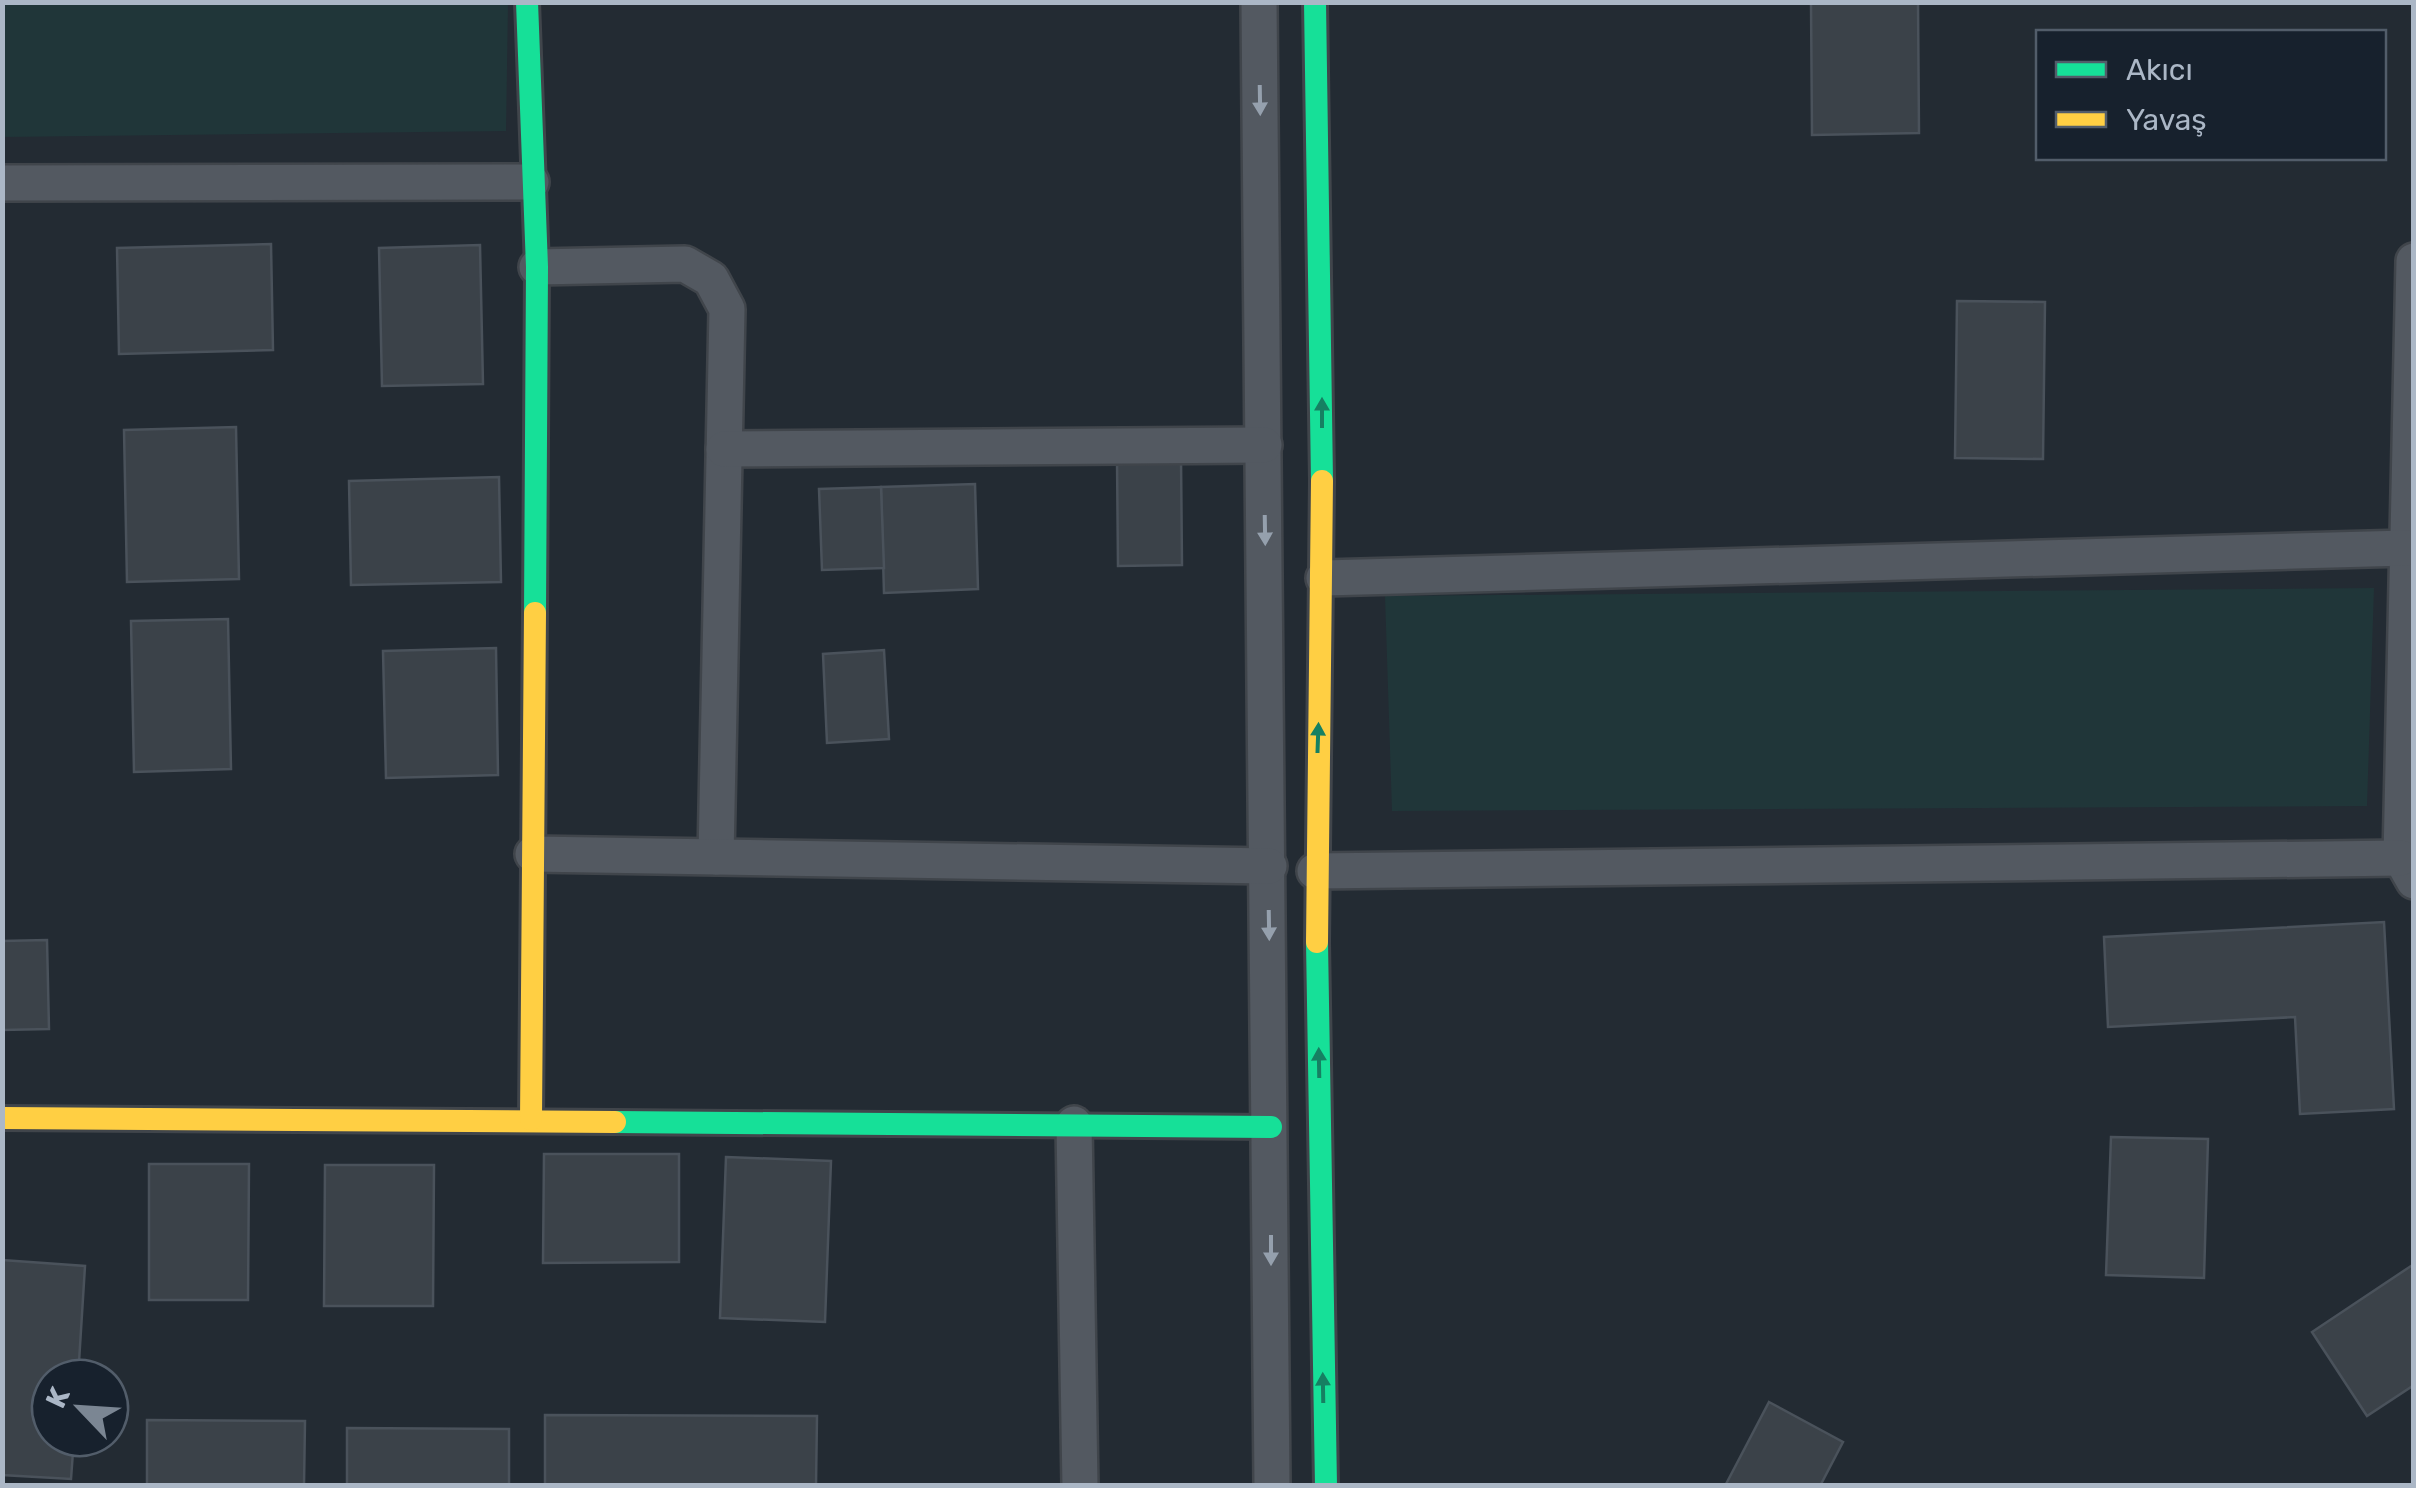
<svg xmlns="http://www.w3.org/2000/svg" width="2416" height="1488" viewBox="0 0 2416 1488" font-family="Rubik,sans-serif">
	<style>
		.green { fill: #203639 }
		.building { fill: #3b4249; stroke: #4a525b; stroke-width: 2.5 }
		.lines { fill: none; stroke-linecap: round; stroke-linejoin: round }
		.street-casing { stroke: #40454b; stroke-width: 40 }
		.fast-casing { stroke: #40454b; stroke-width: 28 }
		.slow-casing { stroke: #40454b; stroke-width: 28 }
		.street { stroke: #535961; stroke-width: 35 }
		.fast { stroke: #16e098; stroke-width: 22 }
		.slow { stroke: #ffcf43; stroke-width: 22 }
		.oneway { fill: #95a0ad }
		.oneway2 { fill: #168062 }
	</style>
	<rect width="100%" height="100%" fill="#232b33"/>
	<g class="green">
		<path d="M2,3h506l-2,128 -503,6z"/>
		<path d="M2374,588l-7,218 -975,5 -7,-215z"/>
	</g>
	<g class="building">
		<path d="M1811,2h107l1,131 -107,2z"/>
		<path d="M271,244l2,106 -154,4 -2,-106z"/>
		<path d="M480,245l3,139 -101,2 -3,-138z"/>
		<path d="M1957,301l88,1 -2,157 -88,-1z"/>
		<path d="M236,427l3,152 -112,3 -3,-152z"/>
		<path d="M1181,458l1,107 -64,1 -1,-107z"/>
		<path d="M499,477l2,105 -150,3 -2,-104z"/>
		<path d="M975,484l3,105 -94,4 -3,-106z"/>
		<path d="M881,487l3,81 -62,2 -3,-81z"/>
		<path d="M228,619l3,150 -97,3 -3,-151z"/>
		<path d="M496,648l2,127 -112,3 -3,-127z"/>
		<path d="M884,650l5,89 -62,4 -4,-89z"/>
		<path d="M2384,922l10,187 -94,5 -5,-97 -187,10 -4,-90z"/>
		<path d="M47,940l2,89 -47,1v-89z"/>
		<path d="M2111,1137l97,2 -4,139 -98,-3z"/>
		<path d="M544,1154h135v108l-136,1z"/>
		<path d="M726,1157l105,4 -6,161 -105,-4z"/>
		<path d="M149,1164h100l-1,136h-99z"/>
		<path d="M325,1165h109l-1,141h-109z"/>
		<path d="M2,1260l83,6 -7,112h-28v60h24l-3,41 -69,-4z"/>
		<path d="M2414,1264v121l-47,31 -55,-84z"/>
		<path d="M1769,1402l74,40 -23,44h-95z"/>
		<path d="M545,1415l272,1 -1,70h-271z"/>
		<path d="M147,1420l158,1 -1,65h-157z"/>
		<path d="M347,1428l162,1v57h-162z"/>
	</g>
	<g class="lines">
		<defs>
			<g id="street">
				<path d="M1259,2l13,1484"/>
				<path d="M2,183l529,-1"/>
				<path d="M2414,261l-13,597 13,23"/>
				<path d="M537,267l148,-3 26,15 16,30 -11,548"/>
				<path d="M724,449l540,-4"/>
				<path d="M1324,578l1082,-30"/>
				<path d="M533,854l736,12"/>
				<path d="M1315,871l1086,-13"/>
				<path d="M1074,1124l6,362"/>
			</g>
			<g id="fast">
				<path d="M527,2l10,265 -2,346"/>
				<path d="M1315,2l7,479"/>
				<path d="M1317,942l9,544"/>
				<path d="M615,1122l656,5"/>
			</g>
			<g id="slow">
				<path d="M1317,942l5,-461"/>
				<path d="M2,1118l613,4"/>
				<path d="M531,1119l4,-506"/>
			</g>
		</defs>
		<use href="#street" class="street-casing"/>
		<use href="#fast" class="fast-casing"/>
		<use href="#slow" class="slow-casing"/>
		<use href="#street" class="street"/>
		<use href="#fast" class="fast"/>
		<use href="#slow" class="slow"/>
	</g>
	<defs><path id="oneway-solid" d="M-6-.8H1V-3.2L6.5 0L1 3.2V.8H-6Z" transform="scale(2.5)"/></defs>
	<g class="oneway">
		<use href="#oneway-solid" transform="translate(1260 100) rotate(89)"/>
		<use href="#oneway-solid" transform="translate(1265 530) rotate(89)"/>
		<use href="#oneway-solid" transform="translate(1269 925) rotate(89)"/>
		<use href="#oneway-solid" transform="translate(1271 1250) rotate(90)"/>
	</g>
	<g class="oneway2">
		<use href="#oneway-solid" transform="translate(1322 413) rotate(-90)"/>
		<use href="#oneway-solid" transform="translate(1318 738) rotate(-88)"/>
		<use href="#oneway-solid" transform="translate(1319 1063) rotate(-91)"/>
		<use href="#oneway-solid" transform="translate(1323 1388) rotate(-91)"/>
	</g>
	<rect width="2416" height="1488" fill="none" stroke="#abb7c6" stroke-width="10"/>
	<rect x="2036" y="30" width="350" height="130" fill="#17212d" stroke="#525d6a" stroke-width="2.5"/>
	<rect x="2056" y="62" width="50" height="15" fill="#16e098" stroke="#525d6a" stroke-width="2.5"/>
	<text x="2126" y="80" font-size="30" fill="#abb7c6">Akıcı</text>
	<rect x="2056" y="112" width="50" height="15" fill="#ffcf43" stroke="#525d6a" stroke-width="2.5"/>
	<text x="2126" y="130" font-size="30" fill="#abb7c6">Yavaş</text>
	<g transform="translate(80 1408) rotate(295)"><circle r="48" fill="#17212d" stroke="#525d6a" stroke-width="2.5"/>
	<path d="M0-8L18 38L0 25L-18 38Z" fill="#7b8693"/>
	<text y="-15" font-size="28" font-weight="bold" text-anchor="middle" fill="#abb7c6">K</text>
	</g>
</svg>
